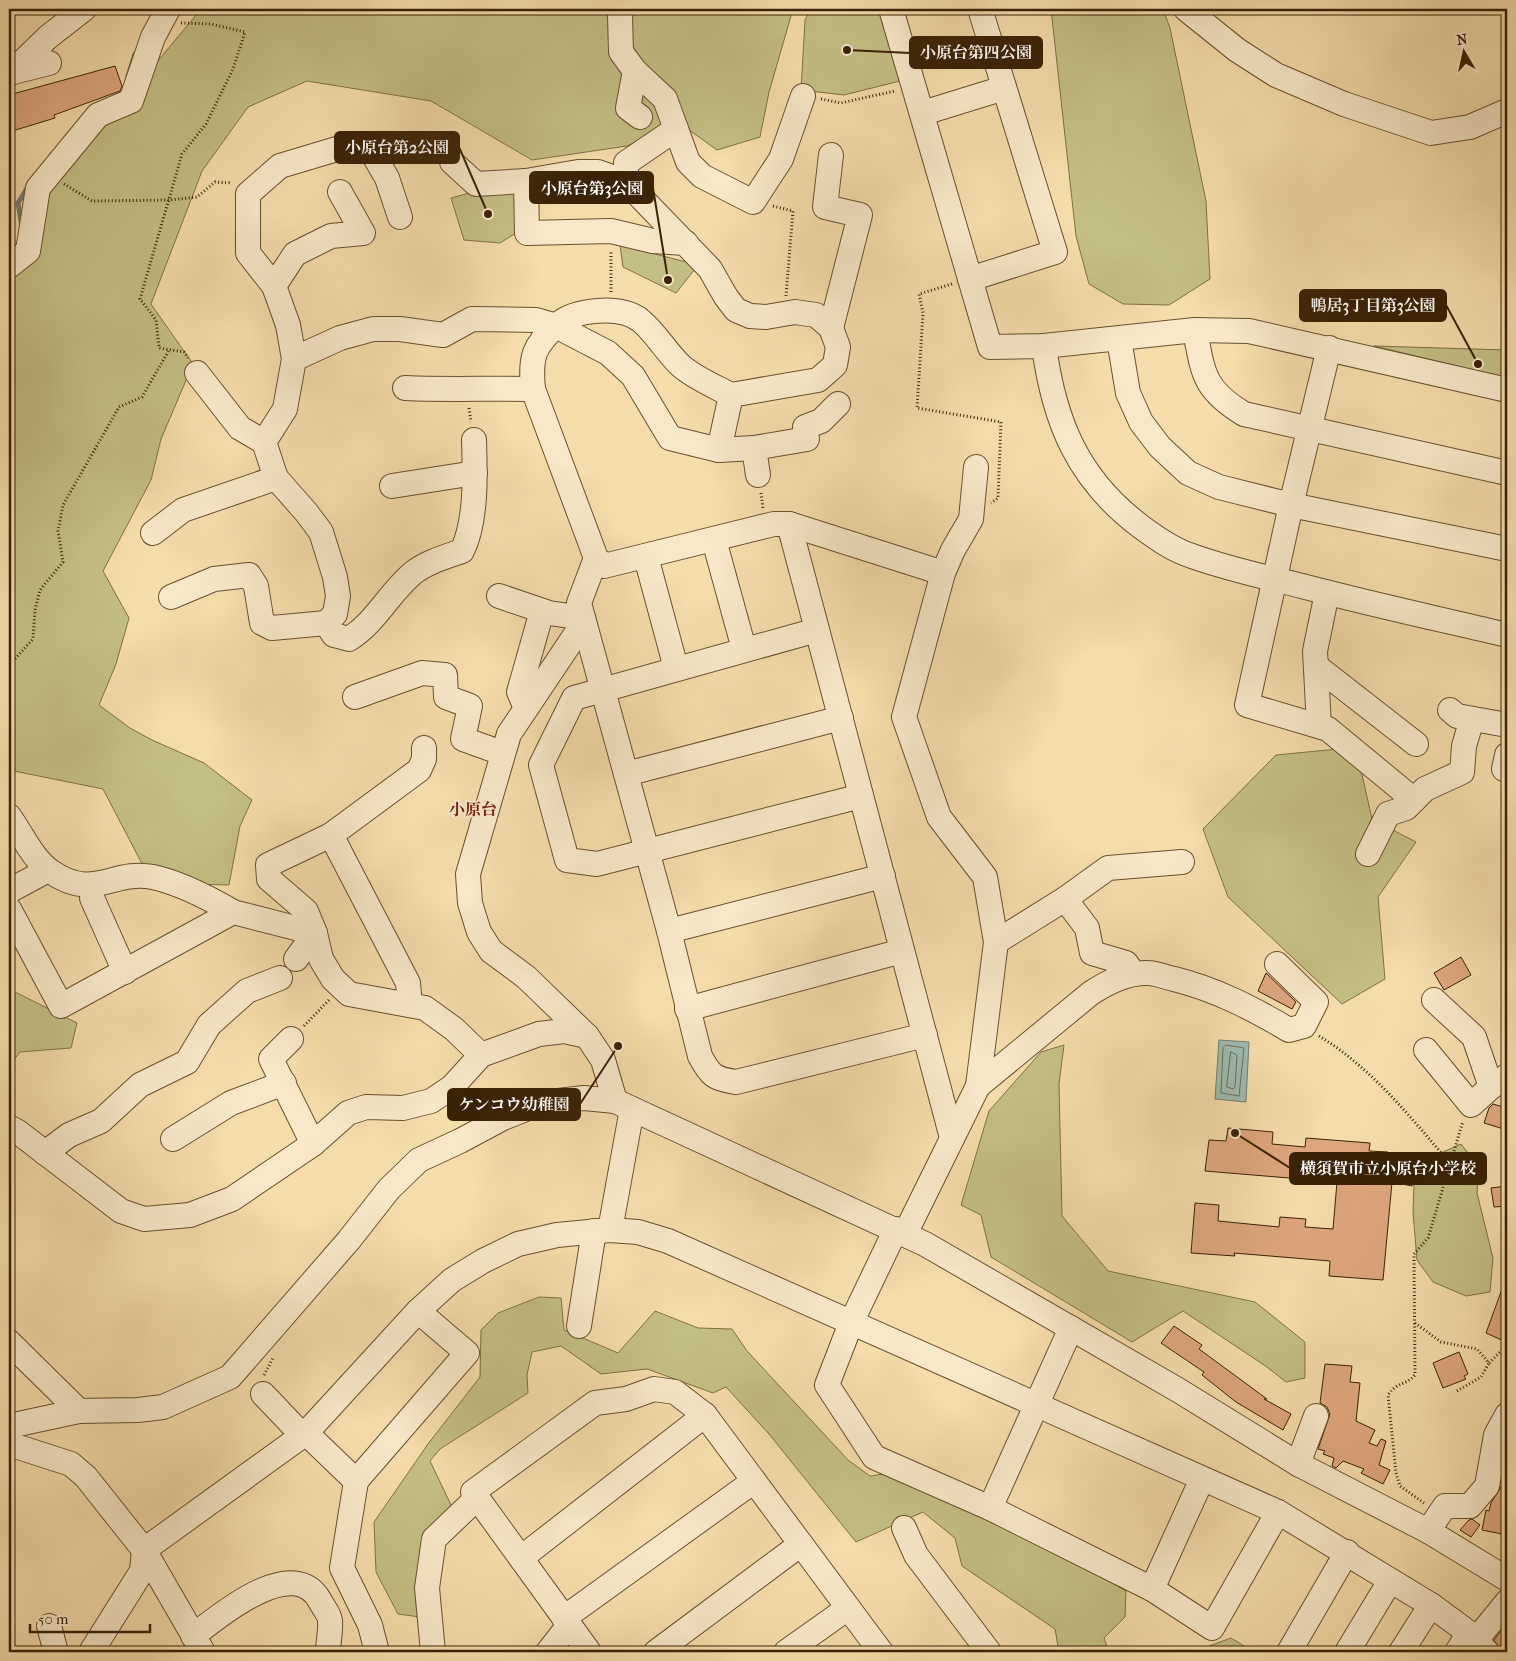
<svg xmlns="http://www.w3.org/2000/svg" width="1516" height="1661" viewBox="0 0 1516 1661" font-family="'IM FELL French Canon','Noto Serif JP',serif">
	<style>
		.green { fill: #c3be84; stroke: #7e7044 }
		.water { fill: #9dbab0; stroke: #757d6c }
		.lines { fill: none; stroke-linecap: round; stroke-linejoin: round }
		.shore { stroke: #6b6e5a; stroke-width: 1 }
		.stream { stroke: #757d6c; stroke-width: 5 }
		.building { fill: #dea67e; stroke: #392205 }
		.minor-casing { stroke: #68502e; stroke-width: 26 }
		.path { stroke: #392205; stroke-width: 3; stroke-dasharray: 1 2.5; stroke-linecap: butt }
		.minor { stroke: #f8e8c8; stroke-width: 24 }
		.labels { text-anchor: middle; stroke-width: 4; stroke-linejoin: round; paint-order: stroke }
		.neighbourhood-label { font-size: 16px; font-weight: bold; fill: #7a1f14; stroke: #f8e8c8 }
		.leader { fill: none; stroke: #392205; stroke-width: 2 }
		.callout-dot { fill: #392205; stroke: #f8e8c8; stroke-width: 2 }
		.callout { fill: #392205; stroke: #392205; stroke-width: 2 }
		.callout-label { font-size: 16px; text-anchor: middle; font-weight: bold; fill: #fff }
	</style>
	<rect width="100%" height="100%" fill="#f5dcab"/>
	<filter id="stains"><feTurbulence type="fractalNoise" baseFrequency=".004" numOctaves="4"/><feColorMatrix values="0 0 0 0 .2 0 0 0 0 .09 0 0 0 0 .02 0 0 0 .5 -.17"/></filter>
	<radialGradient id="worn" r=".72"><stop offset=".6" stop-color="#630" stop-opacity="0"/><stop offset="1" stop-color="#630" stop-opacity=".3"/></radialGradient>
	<g class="green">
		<path d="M201,9h592l-24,83 -9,45 -43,13 -39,-28 -51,24 -95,14 -101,-59 -124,-20 -59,26 -46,64 -51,133 42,60 -32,75 -10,41 -48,91 26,47 -13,46 -17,41 31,23 22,12 52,23 48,37 -12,26 -11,59 -77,-2 -49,-94 -94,-19v-513l14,-16 14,-62 96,-88z"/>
		<path d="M811,9h70l19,72 -56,14 -43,-5 4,-70z"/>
		<path d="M1051,9h112l7,19 36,173 4,78 -41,26 -46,-1 -34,-20 -13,-48z"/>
		<path d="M519,185l2,45 -21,13 -36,-3 -13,-42 26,-7z"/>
		<path d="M620,245l78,20 -22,28 -53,-26z"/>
		<path d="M1374,346l133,4v28z"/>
		<path d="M1338,749l23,21 11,49 44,23 -38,55 7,82 -43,25 -114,-107 -25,-68 73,-74z"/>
		<path d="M9,989l68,34 -6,25 -51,4 -11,14z"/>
		<path d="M1064,1045l-5,39 3,132 46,55 147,31 50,40v36l-19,4 -19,-15 -84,-56 -51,31 -141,-85 -10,-42 -20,-10 28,-94 52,-59z"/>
		<path d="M1461,1144l18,23 -2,26 16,65 -3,34 -24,4 -33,-14 -16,-22 -4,-48 1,-28 18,-27z"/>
		<path d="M539,1297l22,1 3,32 54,23 37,-42 43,17 34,1 15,22 101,109 22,16 21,-3 175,83 60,35 -1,26 -21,21 5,14h-50l-4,-23 -93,-63 -7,-28 -32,-26 -67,30 -87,-108 -43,-47 -13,6 -66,-24 -46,5 -40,-28 -29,6 -5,23 1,18 -88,56 -10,12 22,46 -29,29 -3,81 -22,-3 -22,-42 -2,-50 54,-78 52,-67 1,-47 17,-17z"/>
		<path d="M1231,1638l23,14h-47l2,-6z"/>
	</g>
	<path class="water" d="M1219,1040l30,2 -3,60 -31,-3z"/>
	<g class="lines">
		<g class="shore">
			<path d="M1226,1045l18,3 -5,48 -18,-3 2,-45z"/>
			<path d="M1231,1052l6,3 -2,32 -2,2 -6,-2z"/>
		</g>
		<g class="stream">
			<path d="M128,76l7,-22"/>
			<path d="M22,226l-4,-23 11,-18"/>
		</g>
	</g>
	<g class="building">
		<path d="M115,66l7,20 -2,5 -66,24 1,3 -46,14v-37z"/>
		<path d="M1461,957l10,18 -27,15 -10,-17z"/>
		<path d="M1266,973l30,29 -4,7 -34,-18z"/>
		<path d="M1493,1104l14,4v22l-23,-7 5,-15z"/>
		<path d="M1228,1128l45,4 -1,12 33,3 1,-9 64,5 -1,8 19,1 -2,26 21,-14 7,11 -2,11 -20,-4 -9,98 -54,-4 1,-15 -96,-8 1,3 -44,-3 4,-50 24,2 -1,16 61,6 1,-10 26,2 -1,8 28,2 4,-47 -132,-11 4,-31 17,1z"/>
		<path d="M1507,1186v20l-13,1 -3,-19z"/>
		<path d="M1506,1278l1,52 -3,11 -18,-8z"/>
		<path d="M1174,1326l28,19 -3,4 68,50h-3l27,15 -8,16 -47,-28 -34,-27 2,-3 -43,-29z"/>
		<path d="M1459,1352l9,22 -4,2 2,3 -23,9 -10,-25z"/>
		<path d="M1325,1364l27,2 -2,16 10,1 -4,38 19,9 -6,13 8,3 4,-7 5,2 -7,24 11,5 -7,14 -22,-11 3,-4 -21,-8 -7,7 -4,-2 2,-8 -11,-4 2,-3 -7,-2 12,-35 -3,-7 -7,-4z"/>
		<path d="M1501,1487l6,1v47l-25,-5 4,-20 3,1 2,-8z"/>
		<path d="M1472,1519l8,6 -9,12 -11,-7 9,-10z"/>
		<path d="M1507,1623v29h-7l-6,-12z"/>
	</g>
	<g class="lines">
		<defs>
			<g id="minor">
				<path d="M622,9l-2,6 1,37 14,19 30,28 11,30"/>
				<path d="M891,9l99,338 54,-1 151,-16 54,1 258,59"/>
				<path d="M1186,9l51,41 39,25 68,29 87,29 39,-6 37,-16"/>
				<path d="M635,71l-7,37 12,9"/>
				<path d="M13,72l36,-9"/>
				<path d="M11,73l37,-36 36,-28"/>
				<path d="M923,113l81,-25"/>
				<path d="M369,147l18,31 13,39"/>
				<path d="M831,155l-6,52 35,8 -29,113"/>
				<path d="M452,162l24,22 50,-3 52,-9h20l28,10 84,87 16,28 10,13 14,6 16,1 29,-5 21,3 15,13 7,19 -3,18 -17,15 -87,15c-17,-9 -36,-17 -50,-29 -15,-14 -25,-33 -41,-46 -20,-15 -65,-11 -83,5 -24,21 -27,33 -24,64l63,169 8,8 170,-42h15l154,49"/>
				<path d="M526,181l1,52 84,-2 42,10 33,2"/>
				<path d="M626,182v-19l50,-34 12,33 14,14 51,26 28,-43 22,-63"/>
				<path d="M9,266l19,-15 10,-63 60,-73 33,-14 22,-64 15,-28"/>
				<path d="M970,279l85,-27 -75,-243"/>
				<path d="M274,286l21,-32 36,-18 32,-3 -23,-41"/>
				<path d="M1195,330c8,44 9,60 49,84l263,59"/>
				<path d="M1119,339l9,54 13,29 19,25 28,26 31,14 72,18 216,44"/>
				<path d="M1044,346c10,76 34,133 96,180 16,12 33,24 52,30 36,13 73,21 110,30 68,18 137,33 205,49"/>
				<path d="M1329,348l-38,157 -44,200 81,24 86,71"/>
				<path d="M294,359l46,-21 33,-9h27l43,6 29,-16 64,1 20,6 52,27 25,23 37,62 49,12 35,-2 53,-9 -2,-12 16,-6 17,-17"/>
				<path d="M405,388c44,2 85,0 128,1"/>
				<path d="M264,442l21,-33 9,-50 -6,-34 -14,-39 -26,-33v-59l32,-28 60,-18 50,-3"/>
				<path d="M754,448l4,27"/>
				<path d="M719,450l12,-55"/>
				<path d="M392,486l83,-13"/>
				<path d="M789,524l163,614"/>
				<path d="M153,533l30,-23 93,-32"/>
				<path d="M714,540l30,109"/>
				<path d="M646,557l30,111"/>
				<path d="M596,558l-17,45 90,328 31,125c10,19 14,23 36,26l189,-47"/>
				<path d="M499,596l50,17 34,5"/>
				<path d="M171,597l43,-18 35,-4 7,11 6,37 10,5 54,-5 9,-9 3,-18 -3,-19 -14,-45 -15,-20 -30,-34 -12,-36 -24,-14 -43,-55"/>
				<path d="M584,622l-75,112 -41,140 2,29 9,29 12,19 35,26 61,59 16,24 12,41"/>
				<path d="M326,623l8,12 15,4c27,-17 40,-46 64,-66 14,-11 32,-16 49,-22 15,-30 13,-79 12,-111"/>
				<path d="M817,630l-243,68 -33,67 26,95 30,4 264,-68"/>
				<path d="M1316,666l100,78"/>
				<path d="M355,697l67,-24 23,2 1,22 24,9 -7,33 39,14"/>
				<path d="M526,708l-7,-16 23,-81"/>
				<path d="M1450,710l7,6 50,9"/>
				<path d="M1319,726l-4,-75 12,-58"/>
				<path d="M424,748v11l-5,11 -88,65 -63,30 1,14 37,32 9,22 6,26 12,20 16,15 76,14 29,21 27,26"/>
				<path d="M1507,755l-3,14h3"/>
				<path d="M626,774l215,-56"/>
				<path d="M9,816c13,18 23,42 41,55 44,31 62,-2 103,6 27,6 56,21 80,35"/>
				<path d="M331,835l77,148 2,22"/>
				<path d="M1368,854l20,-40 18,-6 19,-19 37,-17 2,-26 8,-27"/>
				<path d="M9,891l39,-21"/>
				<path d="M92,898l33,74"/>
				<path d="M1065,899l22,29 5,25 34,10 8,11"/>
				<path d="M9,909l52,97 172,-94 82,21 -19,26"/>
				<path d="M669,931l214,-55"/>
				<path d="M996,942l69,-43 43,-31 74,-6"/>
				<path d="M1434,1000l40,37 17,50"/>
				<path d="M687,1009l215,-58"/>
				<path d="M291,1039l-20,20 42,85"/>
				<path d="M1426,1050l45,55 20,-18 16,-11"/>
				<path d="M978,1086l113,-93c17,-11 36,-21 57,-20 8,0 17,4 26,6 41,10 78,29 115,51l15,-4 12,-24 -39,-38"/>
				<path d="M9,1127l9,5 103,79 23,8 46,-4 42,-16 81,-55 35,-31 18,-6 37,1 28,-7 21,-14 29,-32 58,-21 25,-3 23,5"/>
				<path d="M173,1139l58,-36 53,-20"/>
				<path d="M45,1153l24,-18 32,-14 39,-36 47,-23 22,-37 38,-34 33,-13"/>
				<path d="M896,1229l-45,94 -24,62 47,72 116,51 162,81 60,39 66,-116"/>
				<path d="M610,1230l22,-121"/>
				<path d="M905,1234l73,-148 18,-144 -11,-65 -46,-60 -35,-100 39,-144 10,-23 18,-31 5,-52"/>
				<path d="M579,1326l15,-95"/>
				<path d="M9,1342l70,69"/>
				<path d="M263,1394l39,41"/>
				<path d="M9,1426l70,-15 59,-1 25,-3 67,-30 119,-137 40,-51 30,-29 41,-19 43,-23 38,-15 43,-5 31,3 310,143 253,146 120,74 130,67 79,48"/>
				<path d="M306,1433l50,48 -14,87 28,57 7,27"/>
				<path d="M9,1444l62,20 15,13 58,73 59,102"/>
				<path d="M1298,1464l18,-48"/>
				<path d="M356,1481l111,-128 -49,-42"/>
				<path d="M990,1508l81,-180"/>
				<path d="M904,1528l12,27 73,97"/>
				<path d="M1428,1531l17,-25h25l17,-20 9,-51 11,-20"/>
				<path d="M521,1558l184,-143"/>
				<path d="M1152,1589l50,-110"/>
				<path d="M564,1618l190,-137"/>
				<path d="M49,1626l7,26"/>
				<path d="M193,1636c27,-21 101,-83 127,-35 3,6 10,14 10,20 1,10 -2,21 -2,31"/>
				<path d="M1476,1640l31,-38"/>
				<path d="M91,1652l51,-81 2,-21 162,-117 112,-122 34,-31 31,-19 35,-17 39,-9 53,-5 28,2 30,9 610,271 153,93 38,28 18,19"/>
				<path d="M433,1652l-6,-64 7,-49 43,-41"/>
				<path d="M548,1652l21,-27"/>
				<path d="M589,1652l-116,-160 122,-89 31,-4 28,-10 21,3 30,23 176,237"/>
				<path d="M656,1652l145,-108"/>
				<path d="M786,1652l62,-44"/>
				<path d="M1289,1652l58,-100"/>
				<path d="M1347,1652l43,-71"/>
				<path d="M1401,1652l30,-47"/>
				<path d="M1457,1652l12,-19"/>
			</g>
		</defs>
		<use href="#minor" class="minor-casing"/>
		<g class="path">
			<path d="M181,23l30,1 34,8 -12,37 -27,55 -24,30 -42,145 16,21 3,28 25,4 4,6"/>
			<path d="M821,99l20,4 54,-12"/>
			<path d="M64,184l28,17 78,-1 27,-3 18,-15 17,1"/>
			<path d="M773,206l20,5 -7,85"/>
			<path d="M952,284l-33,10 4,19 -6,95 84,14 -3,76 -7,5"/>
			<path d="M611,292v-41"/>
			<path d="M469,408l2,14"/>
			<path d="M761,493l2,16"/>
			<path d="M9,662l5,-2 19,-21 2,-29 5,-20 23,-28 -5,-31 5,-26 56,-98 23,-10 27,-47"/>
			<path d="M304,1026l25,-26"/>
			<path d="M1319,1036c53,32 91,81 131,127"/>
			<path d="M1415,1323l26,19 36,7 12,14 18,-18"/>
			<path d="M264,1375l9,-17"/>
			<path d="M1457,1391l24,-14 8,-14"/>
			<path d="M1424,1503l-24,-17 -4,-13 -8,-78c10,-14 17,-9 27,-20l-1,-121 14,-16 35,-117"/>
		</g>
		<use href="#minor" class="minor"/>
	</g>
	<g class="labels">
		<g class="neighbourhood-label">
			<text x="473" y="815">小原台</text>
		</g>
	</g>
	<path class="leader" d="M847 50L910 53M488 214L459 147M668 280L653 188M1478 364L1446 305M618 1046L580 1104M1235 1133L1290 1168"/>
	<g class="callout-dot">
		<circle cx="847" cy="50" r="5"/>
		<circle cx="488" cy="214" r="5"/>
		<circle cx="668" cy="280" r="5"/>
		<circle cx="1478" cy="364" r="5"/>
		<circle cx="618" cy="1046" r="5"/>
		<circle cx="1235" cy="1133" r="5"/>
	</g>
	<g class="callout">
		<rect x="910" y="37" width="132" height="31" rx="5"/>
		<rect x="335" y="132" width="124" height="31" rx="5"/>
		<rect x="530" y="172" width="123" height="31" rx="5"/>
		<rect x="1300" y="290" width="146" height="31" rx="5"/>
		<rect x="448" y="1089" width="132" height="31" rx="5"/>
		<rect x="1290" y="1153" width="196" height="31" rx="5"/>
	</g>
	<g class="callout-label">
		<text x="976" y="58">小原台第四公園</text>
		<text x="397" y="153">小原台第2公園</text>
		<text x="592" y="194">小原台第3公園</text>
		<text x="1373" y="311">鴨居3丁目第3公園</text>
		<text x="514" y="1110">ケンコウ幼稚園</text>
		<text x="1388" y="1174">横須賀市立小原台小学校</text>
	</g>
	<rect width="1516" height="1661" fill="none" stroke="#f5dcab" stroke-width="30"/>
	<rect x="10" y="10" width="1496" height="1641" fill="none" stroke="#392205" stroke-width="2.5"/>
	<rect x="15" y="15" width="1486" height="1631" fill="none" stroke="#392205"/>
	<g transform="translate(1464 52) rotate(351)" stroke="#f8e8c8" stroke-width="4" paint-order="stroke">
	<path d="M0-4L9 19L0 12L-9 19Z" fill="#392205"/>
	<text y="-8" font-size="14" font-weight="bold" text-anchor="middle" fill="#392205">N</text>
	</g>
	<path d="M30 1624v8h120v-8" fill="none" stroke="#392205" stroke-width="2.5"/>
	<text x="38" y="1624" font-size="15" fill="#392205" stroke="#f8e8c8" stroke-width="4" paint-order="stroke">50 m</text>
	<rect width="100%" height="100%" filter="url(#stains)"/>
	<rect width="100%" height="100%" fill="url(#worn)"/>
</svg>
